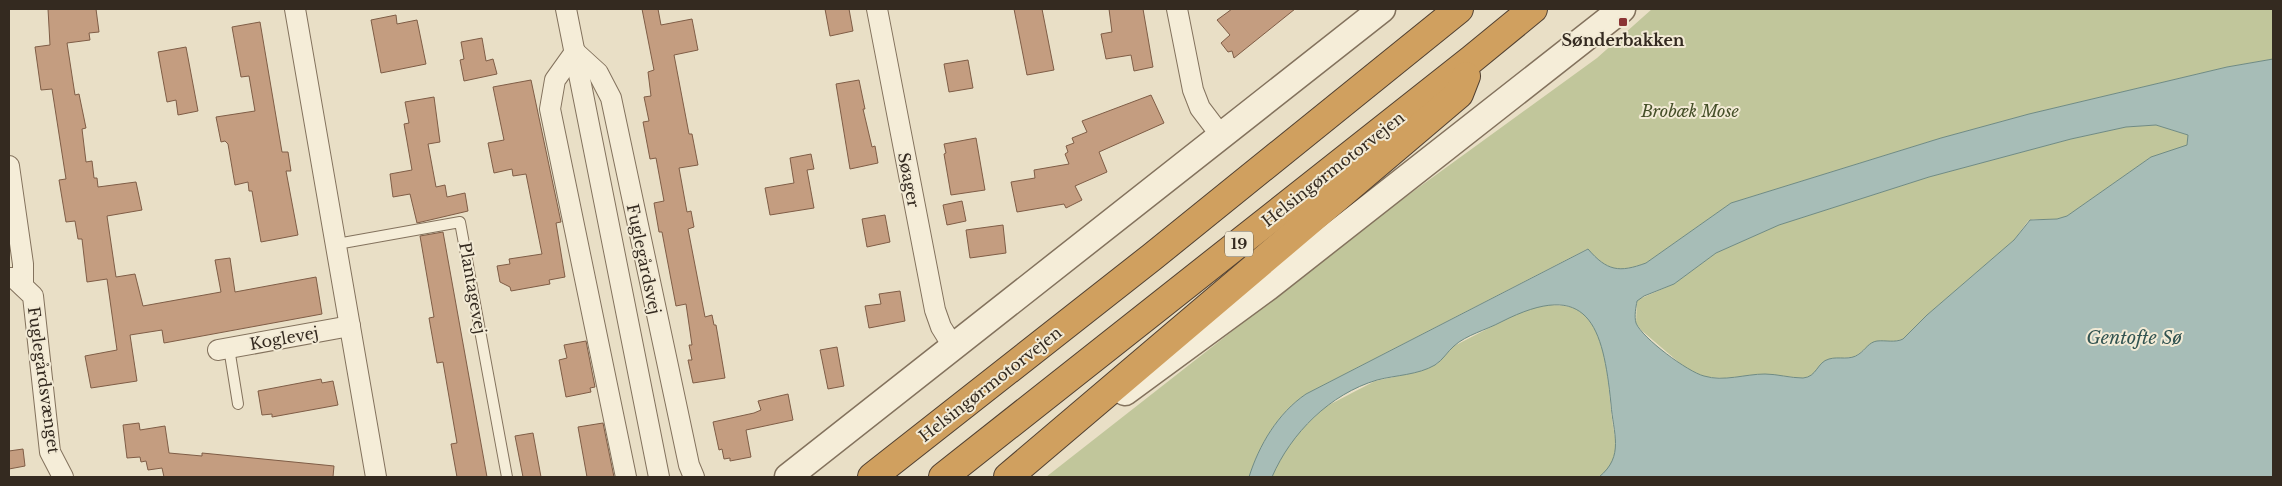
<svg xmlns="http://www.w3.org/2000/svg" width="2282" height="486" viewBox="0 0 2282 486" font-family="'Libre Baskerville',serif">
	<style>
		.green { fill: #c1c69b }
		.water { fill: #a7bdb7; stroke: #6f8b84; fill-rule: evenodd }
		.building { fill: #c49d80; stroke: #7f5d46 }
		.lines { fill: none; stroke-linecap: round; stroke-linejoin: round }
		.service-casing { stroke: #83725d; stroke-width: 12 }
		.minor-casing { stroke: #83725d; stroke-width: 22 }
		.tertiary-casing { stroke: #83725d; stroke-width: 29 }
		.motorway-casing { stroke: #514031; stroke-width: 30 }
		.service { stroke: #f5edd8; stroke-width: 10 }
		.minor { stroke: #f5edd8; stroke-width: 20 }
		.tertiary { stroke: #f5edd8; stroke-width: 26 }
		.motorway { stroke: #d0a05f; stroke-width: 28 }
		.poi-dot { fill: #8b3434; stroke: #f2ead5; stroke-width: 2 }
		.labels { text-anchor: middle; stroke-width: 4; stroke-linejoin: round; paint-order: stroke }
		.shield { fill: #f2ead5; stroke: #6d6456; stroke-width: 1 }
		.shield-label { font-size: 15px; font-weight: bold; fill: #342a20 }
		.poi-label { font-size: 16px; font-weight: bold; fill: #342a20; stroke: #f2ead5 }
		.park-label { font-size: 16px; font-style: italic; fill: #454f28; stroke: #f2ead5 }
		.street-label { font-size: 16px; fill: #342a20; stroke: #f2ead5 }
		.water-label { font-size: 18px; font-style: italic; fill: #315351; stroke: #f2ead5 }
	</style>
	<rect width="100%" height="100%" fill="#e9dfc6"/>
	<g class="green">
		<path d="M1652,9h621v50l-46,8 -198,47 -88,24 -210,65 -85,60c-29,11 -38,7 -59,-14l-281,145c-28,19 -47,51 -57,83h-203l332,-260 219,-159z"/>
		<path d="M2156,125l32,10 -1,11 -36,11 -84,59 -10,3h-24l-5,2 -14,19 -87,75 -24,24 -38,10 -11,8 -25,2 -7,4 -7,11 -6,3 -7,1 -37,-4 -40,4 -20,-1 -16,-6 -48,-41 -5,-7 1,-23 37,-16 42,-31 63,-28 150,-48 142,-38 55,-12z"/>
		<path d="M1543,305c13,0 30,0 41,8 22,14 25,81 28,105 1,12 5,23 4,35 -1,10 -9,18 -17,24h-327l9,-21 19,-25 25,-24 50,-26 42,-9 20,-8 17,-18 70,-36z"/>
	</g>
	<path class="water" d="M2273,59v418h-674c26,-21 14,-44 12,-73 -8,-78 -22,-127 -110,-82 -15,8 -35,13 -47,24 -7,6 -11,14 -19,19 -17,10 -39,10 -58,15 -47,14 -86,53 -105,97h-23c10,-32 29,-64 57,-83l282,-145c19,22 31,24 58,14l85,-60 210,-65 88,-24 198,-47zM2156,125l32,10 -1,10 -36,12 -84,59 -10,3 -27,1 -16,20 -87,75 -24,24c-8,4 -17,1 -26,2 -8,1 -12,9 -18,13 -9,7 -20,2 -30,5 -12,3 -12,18 -26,19 -13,0 -26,-4 -38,-4 -20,0 -41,8 -61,2 -16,-4 -62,-38 -68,-53 -2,-7 0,-16 1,-22l7,-5 30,-12 42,-31 63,-28 150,-48 142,-38 55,-12z"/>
	<g class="building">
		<path d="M48,9h48l3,23 -10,1 1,7 -23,3 8,52 4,-1 7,34 -4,1 4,33 6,-1 2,17h3l1,9 38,-5 6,28 -35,6 9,61 19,-3 8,32 78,-14 -6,-32 15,-2 5,34 81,-15 6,37 -158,29 -2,-13 -32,5 7,46 -46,7 -6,-32 32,-6 -10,-71 -20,3 -5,-43h-4l-3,-18 -9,1 -7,-42 7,-1 -14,-90 -11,1 -6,-43 15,-2z"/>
		<path d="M642,9h16l3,16 31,-6 6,31 -24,5 15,79h3l6,31 -19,3 8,44 4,-1 3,16 -6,2 17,88 7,-2 2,10h2l9,53 -32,5 -5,-23h4l-3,-15h3l-6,-41 -10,2 -14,-74h-3l-5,-29 10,-2 -8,-43 -6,1 -7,-37 6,-1 -5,-24 7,-1 -3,-24 6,-2z"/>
		<path d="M825,9h24l4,22 -23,5z"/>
		<path d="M1014,9h28l12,61 -27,5z"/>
		<path d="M1109,9h34l10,58 -19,4 -3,-16 -25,4 -5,-25 11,-2z"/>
		<path d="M1232,9h63l-61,49 -2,-7 -4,1 -7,-9 9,-8 -13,-15z"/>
		<path d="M396,15l1,9 20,-4 9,44 -45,9 -10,-53z"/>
		<path d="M260,22l22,130h6l3,19h-5l12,64 -37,7 -9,-51h-3l-1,-9 -13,3 -7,-41 -3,-3 -4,1 -5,-25 39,-6 -6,-35 -8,1 -9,-50z"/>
		<path d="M482,38l4,23 7,-2 4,15 -33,7 -4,-21 4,-1 -3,-17z"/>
		<path d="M186,47l12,64 -20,4 -2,-15 -9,2 -9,-50z"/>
		<path d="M968,60l5,28 -24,4 -5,-28z"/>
		<path d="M531,80l30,142 -5,1 9,54 -16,3 1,4 -39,7 -1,-4 -10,-5 -3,-16 13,-2 -1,-5 33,-5 -16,-80 -13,2 -1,-7 -18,4 -6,-30 16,-3 -11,-53z"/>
		<path d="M859,80l6,29h-2l9,38 3,-1 3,17 -28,6 -14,-85z"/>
		<path d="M1151,95l13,28 -65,29 8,20 -32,14 7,14 -16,8 -2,-4 -47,8 -6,-30 24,-4 -1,-8 35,-6 -4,-10 3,-2 -2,-6 8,-3 -2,-5 15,-6 -5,-11z"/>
		<path d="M434,97l6,45 -12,2 8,43 9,-2 2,12 18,-4 3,18 -51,12 -7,-29 -17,3 -3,-23 22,-4 -8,-46 5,-1 -4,-21z"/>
		<path d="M976,138l9,52 -34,5 -7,-41 2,-1 -2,-9z"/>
		<path d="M811,154l3,15 -7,1 7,38 -44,7 -5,-27 29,-5 -4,-25z"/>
		<path d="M962,201l4,20 -19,4 -4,-20z"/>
		<path d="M885,215l5,27 -23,5 -5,-28z"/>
		<path d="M1003,225l3,28 -36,5 -4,-28z"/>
		<path d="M443,232l44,245h-30l-6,-33 6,-1 -14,-81 -6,1 -8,-45 5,-1 -14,-81z"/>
		<path d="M900,291l5,30 -36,7 -4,-22 16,-2 -2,-10z"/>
		<path d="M586,341l9,46 -5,1 1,4 -25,5 -7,-37 8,-2 -3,-13z"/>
		<path d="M837,347l7,39 -16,3 -8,-39z"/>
		<path d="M321,379l1,4 11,-2 5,24 -66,12v-3l-10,1 -4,-24z"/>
		<path d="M788,394l5,26 -47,10 5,27 -21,4v-3l-6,1 -2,-10 -3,1 -6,-28 41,-9 7,-3 -3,-9z"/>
		<path d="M139,423l1,7 25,-4 4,27 33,3v-3l132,13 -1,11h-169l-2,-9 -14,2 -2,-9 -5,1 -1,-5 -13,1 -4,-33z"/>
		<path d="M603,423l11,54h-27l-9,-50z"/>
		<path d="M533,433l8,44h-18l-8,-41z"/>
		<path d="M23,449l2,17 -16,3v-18z"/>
	</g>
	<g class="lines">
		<defs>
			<g id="service">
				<path d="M337,244l123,-22 47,255"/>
				<path d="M229,348l9,56"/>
			</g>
			<g id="minor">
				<path d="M295,9l81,468"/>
				<path d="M566,9l93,468"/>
				<path d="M877,9l58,301 6,17 13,21"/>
				<path d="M1177,9l16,81 7,18 22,29"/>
				<path d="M575,52l23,21 13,25 78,367 5,12"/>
				<path d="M575,52l-20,28 -5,29 76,368"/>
				<path d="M9,166l14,98v22"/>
				<path d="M9,278h5l19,18 17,156 13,25"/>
				<path d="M218,350l132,-24"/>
			</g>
			<g id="tertiary">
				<path d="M1125,392l143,-105 354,-278"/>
				<path d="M788,477l594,-468"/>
			</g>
			<g id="motorway">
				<path d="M872,477l280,-220 307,-248"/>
				<path d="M943,477l529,-418 61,-50"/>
				<path d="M1008,477l451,-383 7,-18"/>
			</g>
		</defs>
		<use href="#service" class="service-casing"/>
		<use href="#minor" class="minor-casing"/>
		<use href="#tertiary" class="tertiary-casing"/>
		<use href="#motorway" class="motorway-casing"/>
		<use href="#service" class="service"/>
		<use href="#minor" class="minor"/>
		<use href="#tertiary" class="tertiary"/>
		<use href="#motorway" class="motorway"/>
	</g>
	<rect class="poi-dot" x="1618" y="17" width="10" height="10" rx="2.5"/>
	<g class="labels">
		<rect class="shield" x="1225" y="231.5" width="28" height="25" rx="4"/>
		<g class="shield-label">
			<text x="1239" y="249">19</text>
		</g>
		<g class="poi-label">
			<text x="1623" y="46">Sønderbakken</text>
		</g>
		<g class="park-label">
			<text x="1690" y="117">Brobæk Mose</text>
		</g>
		<g class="street-label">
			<text transform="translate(1333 169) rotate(-38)" y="6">Helsingørmotorvejen</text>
			<text transform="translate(909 180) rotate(79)" y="6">Søager</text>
			<text transform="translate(644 259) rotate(78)" y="6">Fuglegårdsvej</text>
			<text transform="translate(473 288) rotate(80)" y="6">Plantagevej</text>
			<text transform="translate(284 338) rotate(-10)" y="6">Koglevej</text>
			<text transform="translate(44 380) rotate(82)" y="6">Fuglegårdsvænget</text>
			<text transform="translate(990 384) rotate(-38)" y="6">Helsingørmotorvejen</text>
		</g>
		<g class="water-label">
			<text x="2134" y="344">Gentofte Sø</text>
		</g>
	</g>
	<rect width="2282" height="486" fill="none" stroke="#342a20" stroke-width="20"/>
</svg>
